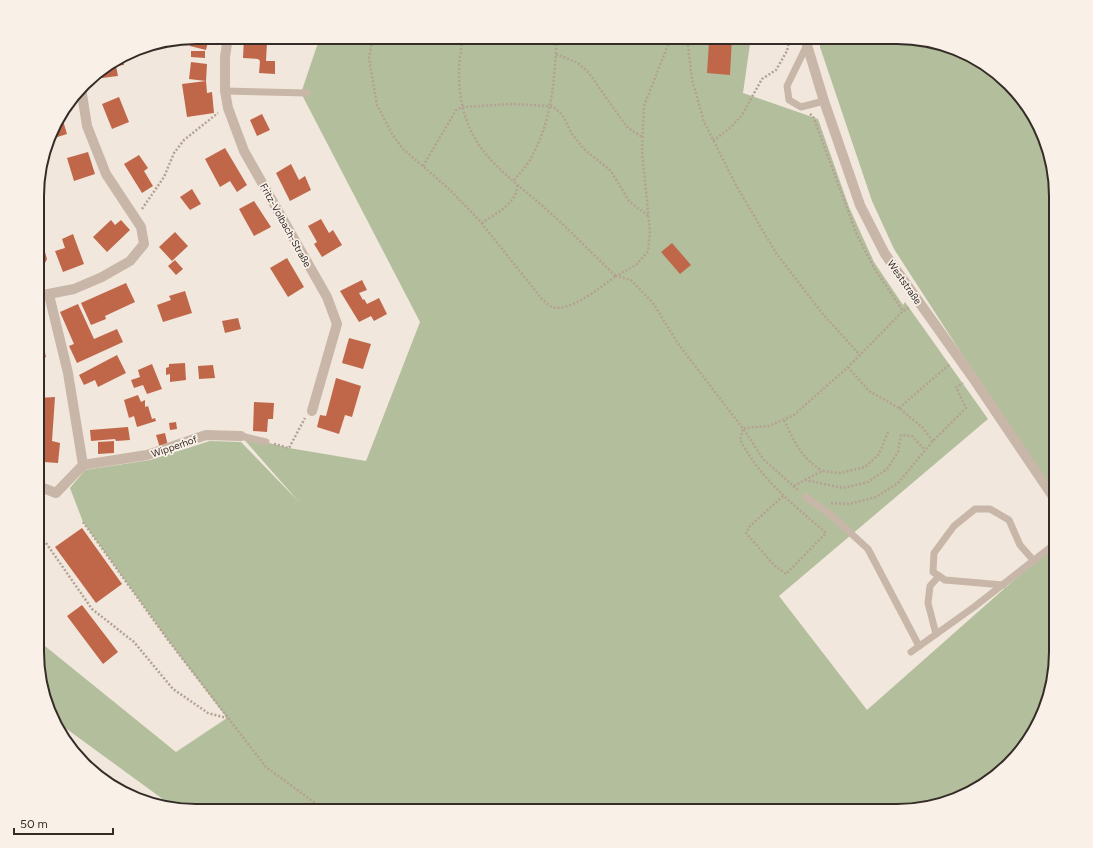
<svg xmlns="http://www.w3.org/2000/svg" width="1093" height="848" viewBox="0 0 1093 848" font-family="Figtree,sans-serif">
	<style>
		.green { fill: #b3bf9c }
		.building { fill: #c0674a }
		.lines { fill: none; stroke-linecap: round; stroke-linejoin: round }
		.path { stroke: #b4a193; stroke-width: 2.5; stroke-dasharray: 2 2; stroke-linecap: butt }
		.service { stroke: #c8b7a8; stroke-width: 7 }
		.minor { stroke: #c8b7a8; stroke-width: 10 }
		.labels { text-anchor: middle; stroke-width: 3.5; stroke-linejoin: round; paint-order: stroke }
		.street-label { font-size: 10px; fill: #352c28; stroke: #f9f1e8 }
		.rim { fill: none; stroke: #352c28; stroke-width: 2 }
	</style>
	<rect width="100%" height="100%" fill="#f1e7dc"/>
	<g class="green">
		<path d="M320,37h431l-8,56 75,26 31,88 25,55 29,43 2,-3 83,117 -209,177 88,114 189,-167v120l-12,50 -28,44 -58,42 -61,12h-711l-11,-3 -122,-89 -16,-56v-27l3,6 136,110 51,-34 -59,-78 -85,-118 -13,-34 15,-18 65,-10 60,-19 31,1 58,60 -58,-66 48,12 77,13 54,-139 -119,-229z"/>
		<path d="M820,37h87l51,12 44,28 42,58 12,61v304l-162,-251 -22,-48 -52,-154z"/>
	</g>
	<g class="building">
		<path d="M209,37l-3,13 -16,-4 2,-8z"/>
		<path d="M244,37h17v5h6l-1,19h9v13l-16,-1 1,-12 -2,-2 -15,-1z"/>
		<path d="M695,37h37l-2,38 -23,-2 2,-31 -14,-1z"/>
		<path d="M191,51h14v7l-14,-1z"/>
		<path d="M123,58l1,7 -8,1 2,10 -16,2v-8z"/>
		<path d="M191,62l16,2 -1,17 -17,-2z"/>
		<path d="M206,81l1,12 5,-1 2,21 -27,4 -5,-33z"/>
		<path d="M119,97l10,25 -17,7 -10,-25z"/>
		<path d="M61,114l6,20 -16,5 7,-22z"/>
		<path d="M262,114l8,16 -13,6 -7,-16z"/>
		<path d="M225,148l22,37 -10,7 -7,-11 -10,6 -15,-28z"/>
		<path d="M88,152l7,22 -21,7 -7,-23z"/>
		<path d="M139,155l9,13 -4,3 9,15 -11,7 -18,-29z"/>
		<path d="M291,164l8,16 6,-4 6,14 -21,11 -14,-28z"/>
		<path d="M192,189l9,15 -11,6 -10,-13z"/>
		<path d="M254,201l17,26 -17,9 -15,-27z"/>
		<path d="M321,219l8,14 4,-3 9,15 -20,12 -8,-13 3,-2 -9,-16z"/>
		<path d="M111,220l4,5 6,-5 9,10 -23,22 -14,-15z"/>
		<path d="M175,232l13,14 -16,15 -13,-14z"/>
		<path d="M73,234l11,30 -21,8 -8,-21 10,-3 -3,-9z"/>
		<path d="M672,243l19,22 -11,9 -19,-22z"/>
		<path d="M38,244l5,9 2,-1 2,7 -5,10 -4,2z"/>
		<path d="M287,258l17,29 -16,10 -18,-29z"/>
		<path d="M175,260l8,9 -7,6 -8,-9z"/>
		<path d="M362,280l5,10 -8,3 4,7 1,-1 3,5 12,-6 8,16 -13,7 -3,-5 -12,6 -19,-31z"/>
		<path d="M126,283l9,19 -30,14 1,3 -15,6 -10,-22z"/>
		<path d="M185,291l7,22 -29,9 -6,-17 14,-5 -2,-4z"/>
		<path d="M78,304l16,35 23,-10 6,13 -46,21 -8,-17 5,-2 -14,-32z"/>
		<path d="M238,318l3,11 -16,4 -3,-12z"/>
		<path d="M38,336h3l5,21 -8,2z"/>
		<path d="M349,338l22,6 -8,25 -21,-6z"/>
		<path d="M117,355l9,18 -28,14 -3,-7 -11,5 -5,-10z"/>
		<path d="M185,363l1,17 -16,2v-8l-4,1v-7l3,-1v-3z"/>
		<path d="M152,364l10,25 -15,5 -4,-9 -9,3 -3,-8 9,-3 -2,-7z"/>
		<path d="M213,365l2,13 -16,1 -1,-13z"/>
		<path d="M336,378l25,8 -9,31 -7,-2 -6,19 -22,-7 3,-12 6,1z"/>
		<path d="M138,395l3,7 4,-2v7l3,-1 4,13 3,-1 1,3 -19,6 -3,-11 -5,2 -5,-18z"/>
		<path d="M55,397l-3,44 8,2 -2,20 -14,-1 -2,13 -4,-1v-76z"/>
		<path d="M254,402l20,1 -1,16h-5l-1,13 -14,-1z"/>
		<path d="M176,422l1,7 -7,1 -1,-7z"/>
		<path d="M128,427l2,13 -14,1 -1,-2 -24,2 -1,-11z"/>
		<path d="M165,433l3,13 -8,2 -4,-13z"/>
		<path d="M114,441v12l-16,1v-12z"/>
		<path d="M82,528l40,56 -26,19 -41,-56z"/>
		<path d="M82,605l36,47 -15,12 -36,-48z"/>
		<path d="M74,748l45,38 -2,2 -26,-17z"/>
	</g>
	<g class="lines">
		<g class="path">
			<path d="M373,37l-4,21 8,47 15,29 11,15 45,39 31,32 63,79c3,2 7,7 10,8 18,6 50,-21 64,-31 -24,-22 -46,-46 -70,-67 -18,-16 -37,-30 -53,-47 -34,-34 -39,-80 -30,-125"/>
			<path d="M671,37l-27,69 -2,45 8,80 -2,20 -12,14 -20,11 15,4 22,23 26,42 66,86 18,28 36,32"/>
			<path d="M687,37l5,43 12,42 33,65 39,66 46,60 38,42"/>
			<path d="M556,54l22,9 11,10 30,43 9,12 14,9"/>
			<path d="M810,114l3,2 44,119 17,33 29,43"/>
			<path d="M713,141l18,-14 11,-12 20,-36 14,-9 11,-19 3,-14"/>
			<path d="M423,166l33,-56 6,-3 50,-3 38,2 5,2 8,8 9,18 12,15 27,22 18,30 19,15"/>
			<path d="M514,180c6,-7 14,-15 18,-24 21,-39 22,-76 25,-119"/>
			<path d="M142,209l22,-32 10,-24 10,-13 34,-27"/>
			<path d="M482,223c13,-9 37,-21 35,-39"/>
			<path d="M848,367l21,24 30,17 24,20 10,13"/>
			<path d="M899,408l51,-44"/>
			<path d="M784,420c11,23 16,36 38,51"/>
			<path d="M274,444l15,4 16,-30"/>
			<path d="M805,480l17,-9 18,2 25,-6 14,-13 9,-22"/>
			<path d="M794,486l11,-6 38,8 25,-6 19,-13 11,-17 3,-17 11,1 13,14"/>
			<path d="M783,496l-34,31 -3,6 28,32 12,9 40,-41c-34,-30 -63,-51 -86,-93l3,-12 26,-2 25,-11 54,-48 54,-55 8,-5"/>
			<path d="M831,503l18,1 27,-7 22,-14 35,-42 33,-33 -10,-21 7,-4"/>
			<path d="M83,522l85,118 98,127 60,44"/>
			<path d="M46,543l46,66 42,33 39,47 35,24 19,5"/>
		</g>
		<g class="service">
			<path d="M807,45l-20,41 2,14 12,7 23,-6"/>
			<path d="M225,91l82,2"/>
			<path d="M241,436l25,6"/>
			<path d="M806,497l25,18 37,34 51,97"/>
			<path d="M1003,585l-58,-5 -12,-8 1,-19 20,-27 21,-17h15l19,11 11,25 14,16"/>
			<path d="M936,634l-8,-31 2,-17 9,-10"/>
			<path d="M911,652l63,-45 82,-64"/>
		</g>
		<g class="minor">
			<path d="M228,37l-3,20v34l3,17 16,43 83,146 10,27 -25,87"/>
			<path d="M806,37l1,8 17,56 36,104 25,49 88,124 83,123"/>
			<path d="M38,296l36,-7 28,-12 28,-16 14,-17 -3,-17 -35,-53 -19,-48 -6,-38"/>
			<path d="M83,465l64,-10 59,-20 35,1"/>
			<path d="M38,486l18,7 27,-28 -15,-92 -19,-78"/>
		</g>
	</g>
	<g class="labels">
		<g class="street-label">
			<text transform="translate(286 225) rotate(61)" y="4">Fritz-Volbach-Straße</text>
			<text transform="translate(905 282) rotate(55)" y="4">Weststraße</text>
			<text transform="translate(174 446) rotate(-19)" y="4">Wipperhof</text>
		</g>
	</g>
	<path d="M0 0H1093V848H0ZM196 44H897A152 152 0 0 1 1049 196V652A152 152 0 0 1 897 804H196A152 152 0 0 1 44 652V196A152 152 0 0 1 196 44Z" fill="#f9f1e8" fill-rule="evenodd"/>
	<path class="rim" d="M196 44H897A152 152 0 0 1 1049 196V652A152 152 0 0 1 897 804H196A152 152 0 0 1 44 652V196A152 152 0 0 1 196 44Z"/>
	<path d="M14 828v6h99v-6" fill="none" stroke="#352c28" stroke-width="2"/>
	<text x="20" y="828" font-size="12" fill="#352c28" stroke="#f9f1e8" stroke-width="3" paint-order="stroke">50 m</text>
</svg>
